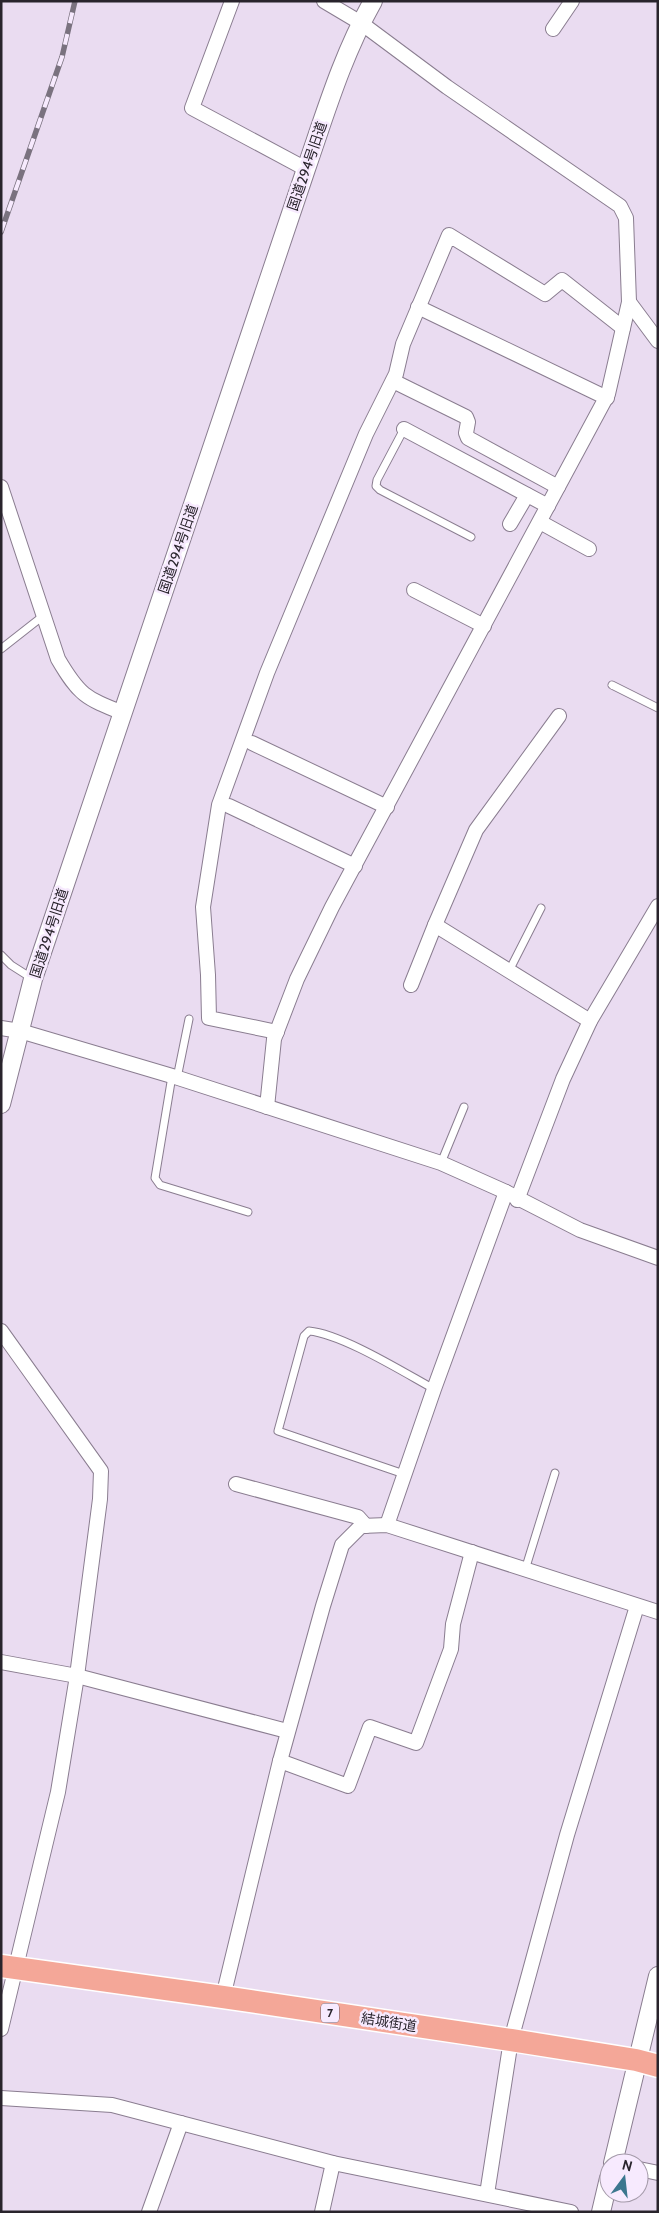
<svg xmlns="http://www.w3.org/2000/svg" width="659" height="2213" viewBox="0 0 659 2213" font-family="Cabin,'Noto Sans JP',sans-serif">
	<style>
		.lines { fill: none; stroke-linecap: round; stroke-linejoin: round }
		.service-casing { stroke: #8a7d90; stroke-width: 9 }
		.minor-casing { stroke: #8a7d90; stroke-width: 16 }
		.tertiary-casing { stroke: #8a7d90; stroke-width: 20 }
		.primary-casing { stroke: #fff; stroke-width: 25 }
		.service { stroke: #fff; stroke-width: 7 }
		.minor { stroke: #fff; stroke-width: 14 }
		.tertiary { stroke: #fff; stroke-width: 18 }
		.primary { stroke: #f4a798; stroke-width: 22 }
		.rail-casing { stroke: #7a727f; stroke-width: 5.5 }
		.rail { stroke: #f7eafe; stroke-width: 4; stroke-dasharray: 11; stroke-linecap: butt }
		.labels { text-anchor: middle; stroke-width: 5; stroke-linejoin: round; paint-order: stroke }
		.shield { fill: #f7eafe; stroke: #675f6b; stroke-width: 1 }
		.shield-label { font-size: 12px; font-weight: bold; fill: #29242c }
		.street-label { font-size: 14px; fill: #29242c; stroke: #f7eafe }
	</style>
	<rect width="100%" height="100%" fill="#eadcf1"/>
	<g class="lines">
		<defs>
			<g id="service">
				<path d="M404,429l-27,51 -1,6 4,4 91,47"/>
				<path d="M1,649l42,-33"/>
				<path d="M612,685l46,23"/>
				<path d="M1,955l10,10 22,14"/>
				<path d="M509,971l32,-63"/>
				<path d="M172,1076l-17,102 5,7 88,27"/>
				<path d="M177,1078l12,-59"/>
				<path d="M441,1163l23,-56"/>
				<path d="M404,1474l-126,-43 26,-95 5,-5c33,3 94,41 125,58"/>
				<path d="M525,1570l30,-97"/>
			</g>
			<g id="minor">
				<path d="M232,1l-40,107 114,61"/>
				<path d="M553,29l19,-28"/>
				<path d="M629,302l29,39"/>
				<path d="M418,307l189,91"/>
				<path d="M393,381l73,36 2,5 -2,11 2,5 90,49"/>
				<path d="M404,429l144,77"/>
				<path d="M1,487l57,172c21,36 27,39 65,54"/>
				<path d="M540,522l49,27"/>
				<path d="M510,524l17,-29"/>
				<path d="M414,590l70,36"/>
				<path d="M252,743l135,64"/>
				<path d="M229,806l126,60"/>
				<path d="M435,925l41,-95 83,-114"/>
				<path d="M411,985l24,-60 155,96"/>
				<path d="M1,1028l19,3 152,45 269,87 65,29 74,38 78,28"/>
				<path d="M277,1032l-68,-14 -1,-43 -5,-68 16,-102 48,-132 99,-239 30,-60 7,-30 46,-109 96,59 17,-14 61,48"/>
				<path d="M267,1107l7,-68 23,-60 35,-72 276,-513 21,-92 -3,-84 -6,-12 -173,-119 -86,-64 -37,-22"/>
				<path d="M517,1200l46,-121 27,-58 68,-115"/>
				<path d="M1,1331l100,140 -1,28 -23,177 -19,116 -57,237"/>
				<path d="M236,1484l122,33 8,9"/>
				<path d="M387,1525l47,-136 72,-197"/>
				<path d="M1,1662l76,14 210,55"/>
				<path d="M280,1761l68,25 22,-59 46,16 35,-94 2,-25 19,-72"/>
				<path d="M223,1997l57,-236 43,-155 19,-61 19,-19 26,-1 271,87"/>
				<path d="M1,2098l111,7 221,58 238,49"/>
				<path d="M639,2169l19,4"/>
				<path d="M487,2194l24,-154 56,-205 70,-229"/>
				<path d="M149,2212l32,-89"/>
				<path d="M322,2212l11,-49"/>
			</g>
			<g id="tertiary">
				<path d="M1,1104l32,-125 273,-810c20,-58 37,-115 67,-168"/>
				<path d="M613,2163l45,-187"/>
				<path d="M601,2212l8,-34"/>
			</g>
			<path id="primary" d="M1,1966l222,31 288,43 125,20 22,6"/>
		</defs>
		<use href="#service" class="service-casing"/>
		<use href="#minor" class="minor-casing"/>
		<use href="#tertiary" class="tertiary-casing"/>
		<use href="#primary" class="primary-casing"/>
		<use href="#service" class="service"/>
		<use href="#minor" class="minor"/>
		<use href="#tertiary" class="tertiary"/>
		<use href="#primary" class="primary"/>
		<defs>
			<path id="rail" d="M1,232l61,-175 13,-56"/>
		</defs>
		<use href="#rail" class="rail-casing"/>
		<use href="#rail" class="rail"/>
	</g>
	<g class="labels">
		<rect class="shield" x="321" y="2003.5" width="18" height="19" rx="4"/>
		<g class="shield-label">
			<text x="330" y="2017">7</text>
		</g>
		<g class="street-label">
			<text transform="translate(307 166) rotate(-71)" y="5">国道294号旧道</text>
			<text transform="translate(178 549) rotate(-71)" y="5">国道294号旧道</text>
			<text transform="translate(49 933) rotate(-72)" y="5">国道294号旧道</text>
			<text transform="translate(389 2022) rotate(9)" y="5">結城街道</text>
		</g>
	</g>
	<rect width="659" height="2213" fill="none" stroke="#29242c" stroke-width="5"/>
	<g transform="translate(624 2178) rotate(15)"><circle r="24" fill="#f7eafe" stroke="#a59baa"/>
	<path d="M0-4L9 19L0 12L-9 19Z" fill="#3c778f"/>
	<text y="-8" font-size="14" font-weight="bold" text-anchor="middle" fill="#29242c">N</text>
	</g>
</svg>
